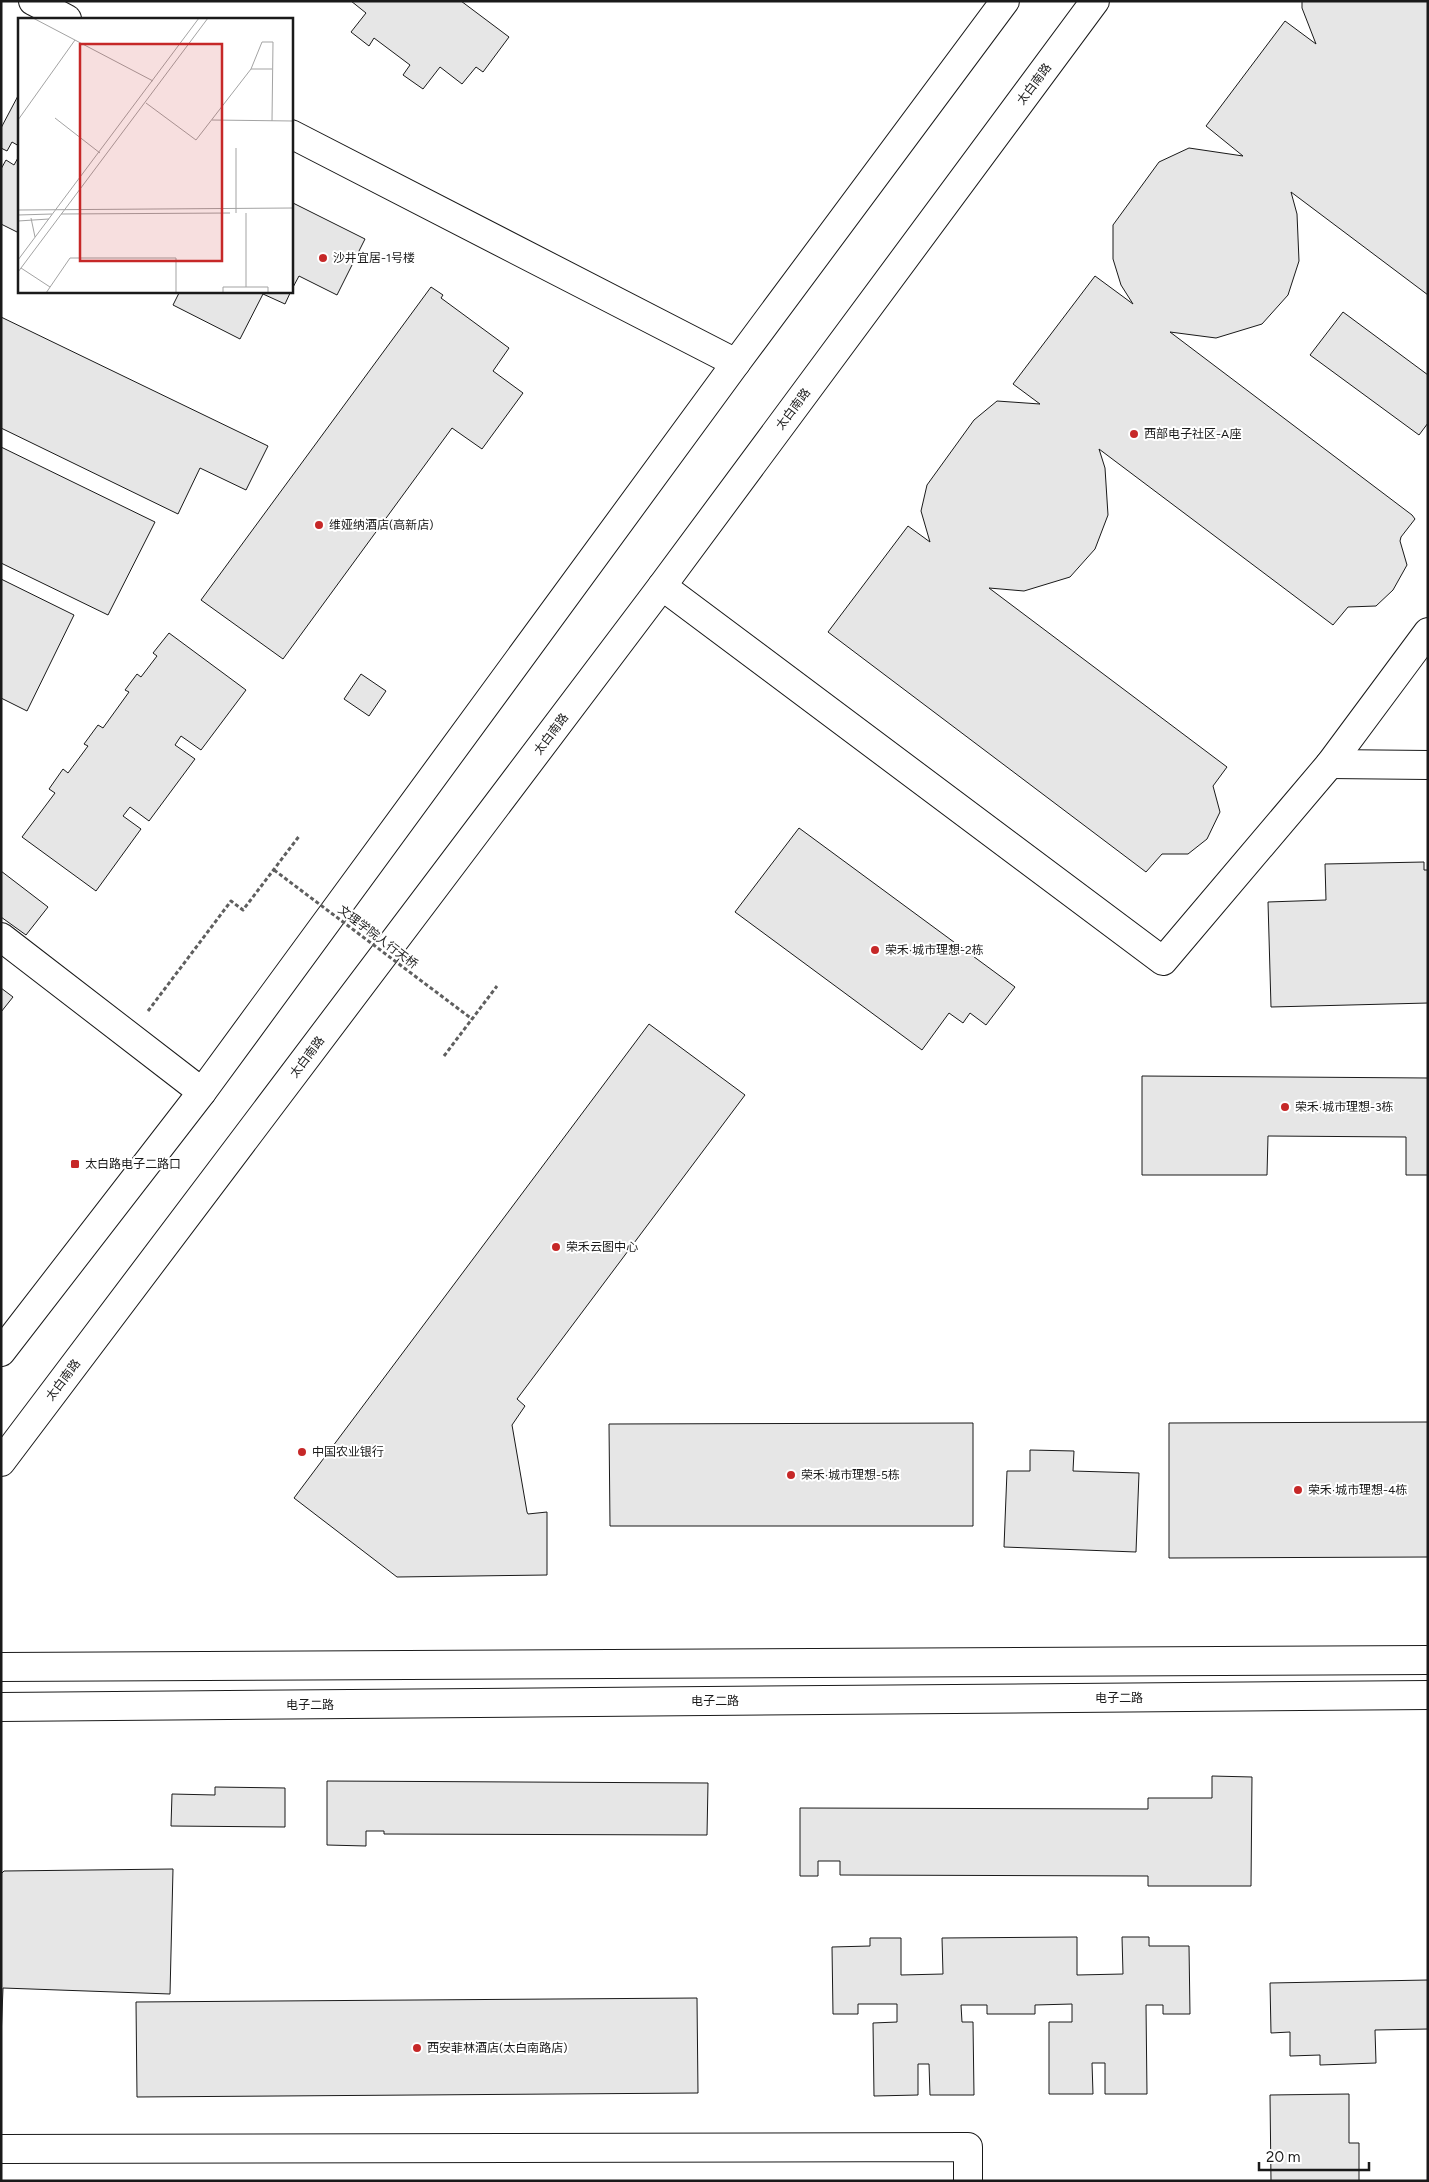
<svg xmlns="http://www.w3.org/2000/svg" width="1429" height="2182" viewBox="0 0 1429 2182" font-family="Figtree,'Noto Sans SC',sans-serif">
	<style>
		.building { fill: #e6e6e6; stroke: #1a1a1a }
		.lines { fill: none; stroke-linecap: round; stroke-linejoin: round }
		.street-casing { stroke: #1a1a1a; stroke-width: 30 }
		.secondary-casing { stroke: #1a1a1a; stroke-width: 30 }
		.primary-casing { stroke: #1a1a1a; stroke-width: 30 }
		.path { stroke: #5f5f5f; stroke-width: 3; stroke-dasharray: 4 2.5; stroke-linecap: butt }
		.street { stroke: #fff; stroke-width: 28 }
		.secondary { stroke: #fff; stroke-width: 28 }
		.primary { stroke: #fff; stroke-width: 28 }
		.path-bridge { stroke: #5f5f5f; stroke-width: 3; stroke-dasharray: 4 2.5; stroke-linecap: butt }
		.poi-dot { fill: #c62828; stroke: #fff; stroke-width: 2 }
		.labels { text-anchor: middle; stroke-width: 4; stroke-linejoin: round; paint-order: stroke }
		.street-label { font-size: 12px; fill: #1a1a1a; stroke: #fff }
		.poi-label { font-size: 12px; fill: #1a1a1a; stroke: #fff; text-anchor: start }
		.inset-road { fill: none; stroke: #a3a3a3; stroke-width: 1 }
		.view { fill: #c62828; fill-opacity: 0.15; stroke: #c62828; stroke-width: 2.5 }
		.inset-edge { fill: none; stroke: #1a1a1a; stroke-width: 2.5 }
	</style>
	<rect width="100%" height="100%" fill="#fff"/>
	<g class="building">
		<path d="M351,1h110l48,36 -26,35 -7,-5 -14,17 -22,-17 -17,22 -20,-14 7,-10 -36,-27 -5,8 -18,-14 15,-19z"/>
		<path d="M1302,1h126v294l-137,-103 6,22 2,47 -11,34 -26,29 -46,14 -46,-6 242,183 3,4 -14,18 -1,4 7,24 -14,25 -17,16 -28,1 -15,18 -234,-176 6,19 3,47 -13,34 -25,28 -46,14 -35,-3 238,179 -14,19 7,26 -13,27 -19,15h-26l-16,18 -318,-240 80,-106 22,16 -9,-31 6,-26 47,-65 23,-19 43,3 -27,-20 82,-108 38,28 -12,-19 -8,-26v-34l46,-63 30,-14 54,8 -37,-30 79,-105 31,23 -14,-36z"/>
		<path d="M19,94v52l-7,-4 -5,9 -6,-3v-20z"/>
		<path d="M19,156v77l-18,-9v-55l5,-9 8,5z"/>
		<path d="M291,202l74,37 -28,56 -38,-19 -8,15z"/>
		<path d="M431,287l12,8 -2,3 68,50 -16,23 30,22 -41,56 -30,-21 -169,231 -82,-59z"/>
		<path d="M180,291h111l-6,13 -22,-10 -23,45 -67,-34z"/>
		<path d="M1343,312l85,63v48l-9,12 -109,-80z"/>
		<path d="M1,317l267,129 -22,44 -46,-22 -22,46 -177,-86z"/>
		<path d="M1,447l154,75 -47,93 -107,-52z"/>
		<path d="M1,579l73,36 -47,96 -26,-13z"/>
		<path d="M169,633l77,57 -45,60 -20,-14 -6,9 20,14 -46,62 -19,-14 -7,9 18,13 -45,62 -74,-54 33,-44 -6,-4 14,-20 5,4 20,-27 -4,-2 14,-19 5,3 26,-36 -4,-2 12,-16 4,3 16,-21 -4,-3z"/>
		<path d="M361,674l25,17 -17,25 -25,-17z"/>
		<path d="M799,828l216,159 -29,38 -16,-12 -7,10 -14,-10 -27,37 -187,-138z"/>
		<path d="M1424,862v8h4v133l-157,4 -3,-105 58,-2 -1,-36z"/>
		<path d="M1,871l47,36 -22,28 -25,-18z"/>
		<path d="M1,988l12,9 -12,15z"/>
		<path d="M649,1024l96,71 -228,304 8,7 -13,19 15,87 1,2 19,-2v63l-150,2 -103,-79z"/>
		<path d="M1142,1076l286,2v97h-22v-38l-138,-1 -1,39h-125z"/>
		<path d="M1428,1422v135l-259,1v-135z"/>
		<path d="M973,1423v103h-363l-1,-102z"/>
		<path d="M1030,1450l44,1 -1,20 66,2 -3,79 -132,-5 3,-76h23z"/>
		<path d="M1212,1776l40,1 -1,109h-103v-10l-308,-1v-14h-22v15h-18v-68l348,1v-11h64z"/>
		<path d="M327,1781l381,2 -1,52 -323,-1v-3h-18v15l-39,-1z"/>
		<path d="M215,1787l70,1v39l-114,-1 1,-32 43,1z"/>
		<path d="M173,1869l-3,125 -167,-6 -2,51v-165l3,-3z"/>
		<path d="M1077,1937v38l46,-1 -1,-37h27v9h40l1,68h-27v-9h-17l1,89h-42v-31h-13l1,31h-44v-72h23v-18l-37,1v9h-48v-9h-26l1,17h11l1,73h-44l-1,-31h-11v31l-44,1 -1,-73 24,-1v-18h-39v10h-25l-1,-67 38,-1v-8h31v37l42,-1 -1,-36z"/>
		<path d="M1428,1980v49l-53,1 1,33 -56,2v-10l-30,1v-24l-19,1 -1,-50z"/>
		<path d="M697,1998l1,95 -561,4 -1,-95z"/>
		<path d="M1349,2094v49h10v38h-88l-1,-86z"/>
	</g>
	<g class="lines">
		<defs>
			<g id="street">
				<path d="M33,1l34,18"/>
				<path d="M291,134l445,229"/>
				<path d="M662,586l501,375 167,-197 98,-132"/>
				<path d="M1330,764l98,1"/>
				<path d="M1,937l201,155"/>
				<path d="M1,2149l967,-2v34"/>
			</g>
			<g id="secondary">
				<path d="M1,1667l1427,-7"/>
				<path d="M1,1707l1427,-12"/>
			</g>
			<g id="primary">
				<path d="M1,1352l201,-260 534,-729 269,-362"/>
				<path d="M1,1462l661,-876 433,-585"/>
			</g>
		</defs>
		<use href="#street" class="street-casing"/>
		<use href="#secondary" class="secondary-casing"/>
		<use href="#primary" class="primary-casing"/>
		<g class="path">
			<path d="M148,1011l83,-110 12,9 57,-75"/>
			<path d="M444,1056l53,-70"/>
		</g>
		<use href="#street" class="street"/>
		<use href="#secondary" class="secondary"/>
		<use href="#primary" class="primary"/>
		<path class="path-bridge" d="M274,870l198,149"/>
	</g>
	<g class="poi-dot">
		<circle cx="323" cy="258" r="5"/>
		<circle cx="1134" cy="434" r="5"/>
		<circle cx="319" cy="525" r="5"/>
		<circle cx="875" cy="950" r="5"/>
		<circle cx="1285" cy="1107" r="5"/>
		<rect x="70" y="1159" width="10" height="10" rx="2.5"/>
		<circle cx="556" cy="1247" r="5"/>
		<circle cx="302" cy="1452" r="5"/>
		<circle cx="791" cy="1475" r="5"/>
		<circle cx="1298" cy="1490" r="5"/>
		<circle cx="417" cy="2048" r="5"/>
	</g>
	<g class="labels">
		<g class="street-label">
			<text transform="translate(1034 84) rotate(-53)" y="4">太白南路</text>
			<text transform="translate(793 409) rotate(-53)" y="4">太白南路</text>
			<text transform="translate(551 734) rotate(-53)" y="4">太白南路</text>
			<text transform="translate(378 937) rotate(37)" y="4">文理学院人行天桥</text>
			<text transform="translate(307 1057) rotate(-53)" y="4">太白南路</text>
			<text transform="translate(63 1380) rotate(-53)" y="4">太白南路</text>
			<text x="1119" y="1702">电子二路</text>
			<text x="715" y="1705">电子二路</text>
			<text x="310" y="1709">电子二路</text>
		</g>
		<g class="poi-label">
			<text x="333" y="262">沙井宜居-1号楼</text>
			<text x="1144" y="438">西部电子社区-A座</text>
			<text x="329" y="529">维娅纳酒店(高新店)</text>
			<text x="885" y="954">荣禾·城市理想-2栋</text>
			<text x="1295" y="1111">荣禾·城市理想-3栋</text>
			<text x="85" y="1168">太白路电子二路口</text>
			<text x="566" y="1251">荣禾云图中心</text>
			<text x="312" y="1456">中国农业银行</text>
			<text x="801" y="1479">荣禾·城市理想-5栋</text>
			<text x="1308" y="1494">荣禾·城市理想-4栋</text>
			<text x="427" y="2052">西安菲林酒店(太白南路店)</text>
		</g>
	</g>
	<g transform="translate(18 18)">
		<rect width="275" height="275" fill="#fff"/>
		<path class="inset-road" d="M15,0l120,63M233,51l11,-27h11l-1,79M128,85l50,37 55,-71h21M37,100l45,35M0,102l57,-80M194,102l81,1M218,130v65M0,192l275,-2M43,196l169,-1M0,197l34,-1M13,200l4,19M0,203l31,-2M0,242l181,-242M3,250l29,19M0,254l190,-254M228,269v-74M28,275l24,-35h106v35M205,275v-6h45v6"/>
		<path class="view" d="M62,26h142v217h-142z"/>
		<rect width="275" height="275" class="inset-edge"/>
	</g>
	<rect width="1429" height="2182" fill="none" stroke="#1a1a1a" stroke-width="5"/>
	<path d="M1259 2162v8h110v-8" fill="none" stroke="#1a1a1a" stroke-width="2.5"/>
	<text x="1266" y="2162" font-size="15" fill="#1a1a1a" stroke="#ffffff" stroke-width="4" paint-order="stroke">20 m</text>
</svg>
